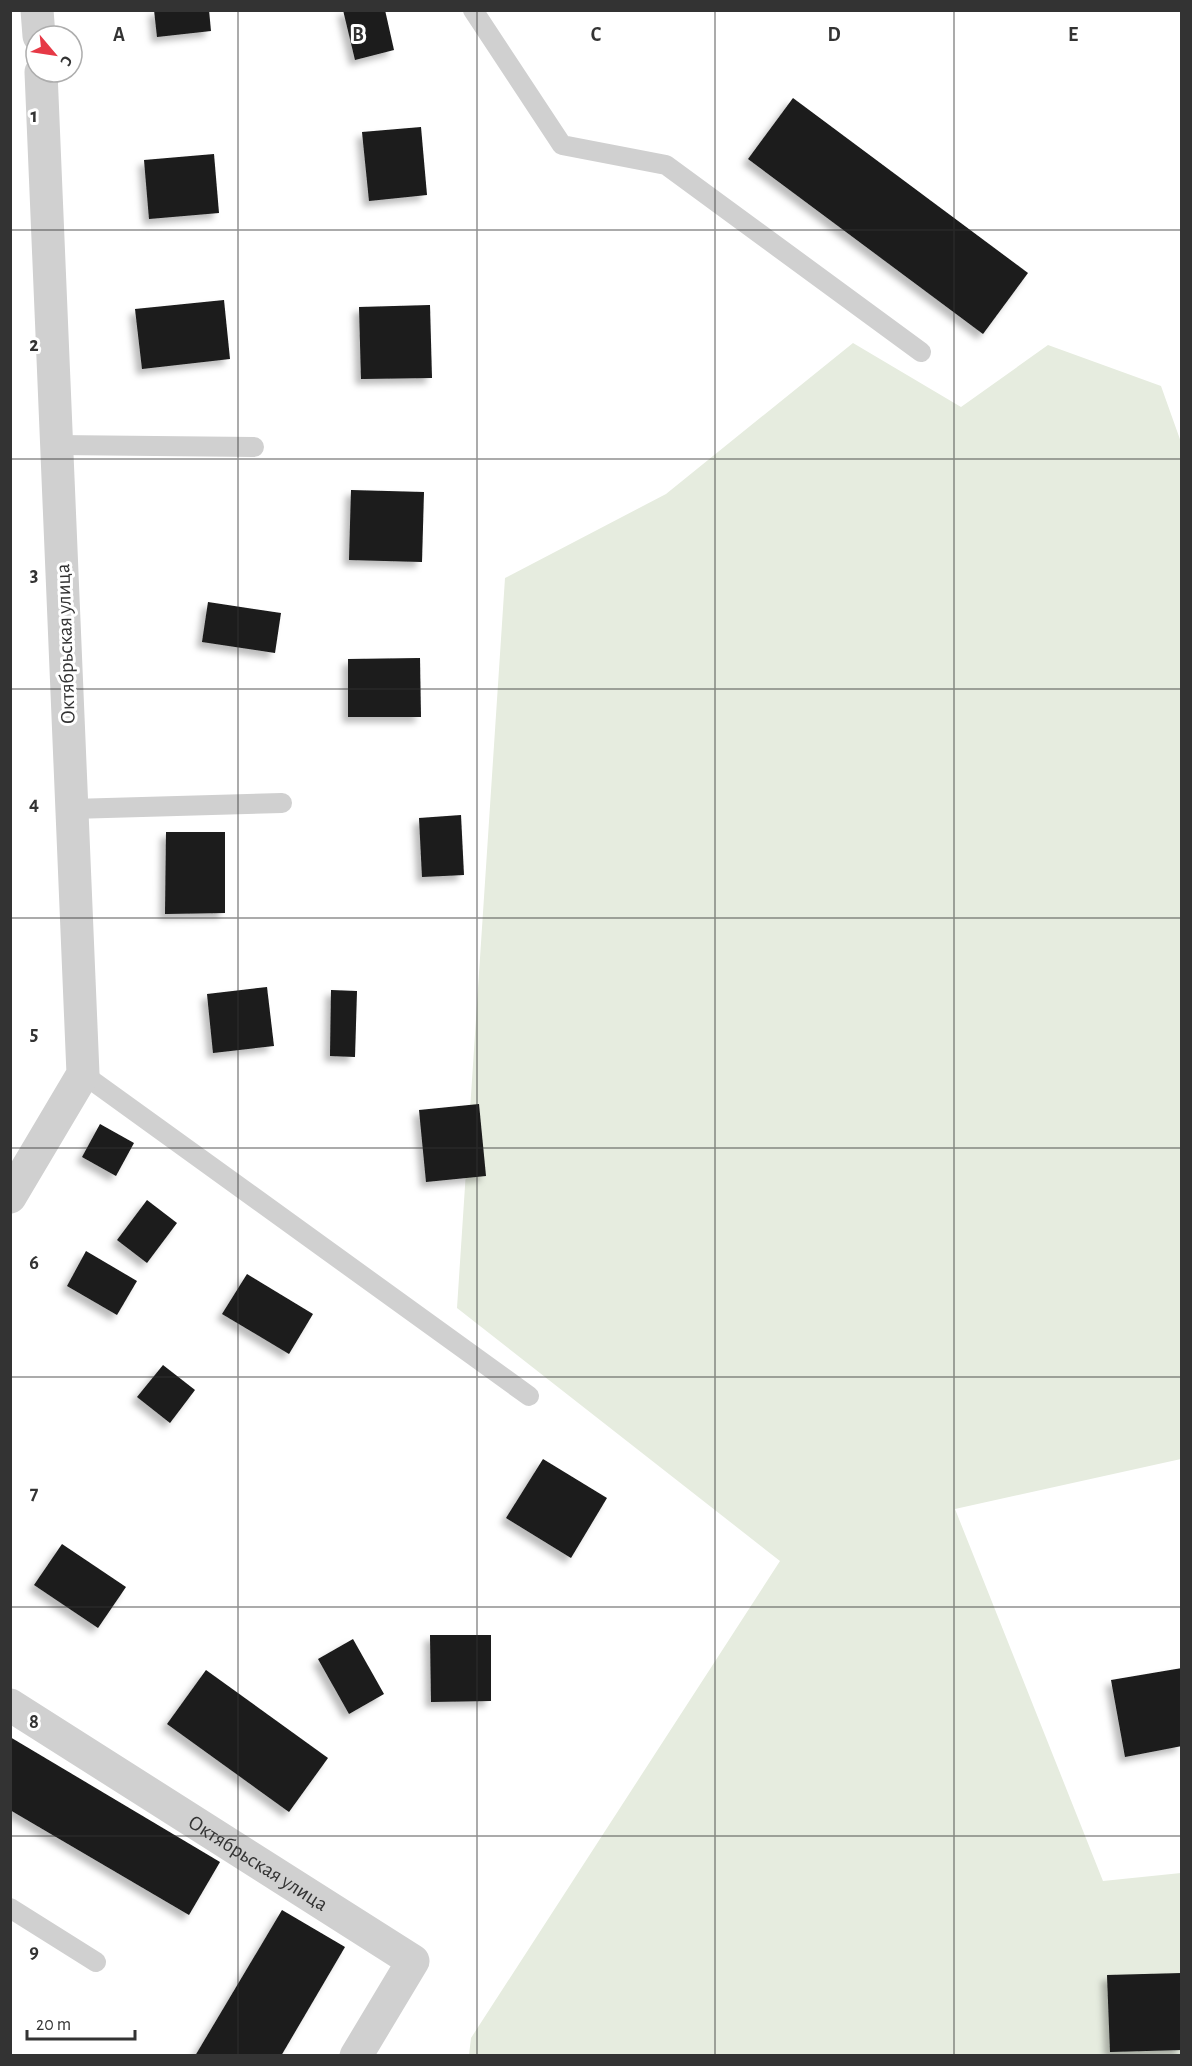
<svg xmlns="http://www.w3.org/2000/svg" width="1192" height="2066" viewBox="0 0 1192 2066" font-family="'Alegreya Sans',sans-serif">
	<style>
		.green { fill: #e6ecdf }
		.building { fill: #1a1a1a; filter: url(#shadow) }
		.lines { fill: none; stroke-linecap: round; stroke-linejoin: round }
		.lane { stroke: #d0d0d0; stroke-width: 20 }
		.street { stroke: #d0d0d0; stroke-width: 33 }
		.grid { fill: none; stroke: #333; stroke-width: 1.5; stroke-opacity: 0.55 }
		.labels { text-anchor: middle; stroke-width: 6; stroke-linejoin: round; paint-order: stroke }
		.street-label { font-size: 21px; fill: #333; stroke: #fff }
		.grid-label { font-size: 20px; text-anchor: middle; font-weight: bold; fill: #333; stroke: #fff; stroke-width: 6; stroke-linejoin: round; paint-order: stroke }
	</style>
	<defs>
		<filter id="shadow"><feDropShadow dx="-5.5" dy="5.5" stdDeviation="3" flood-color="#0004"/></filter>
	</defs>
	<rect width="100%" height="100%" fill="#fff"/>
	<path class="green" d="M853,343l108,64 87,-62 113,41 21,59 -1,1014 -226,50 148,372 78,-8v182h-712l2,-17 309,-477 -323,-253 48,-730 161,-84z"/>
	<g class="building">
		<path d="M154,10h55l2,21 -54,6z"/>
		<path d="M343,10h42l9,40 -39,10z"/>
		<path d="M793,98l235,175 -45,61 -235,-175z"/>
		<path d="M421,127l6,68 -58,6 -7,-69z"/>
		<path d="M214,154l5,59 -70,6 -5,-59z"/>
		<path d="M224,300l6,59 -88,10 -7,-60z"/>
		<path d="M430,305l2,73 -71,1 -2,-72z"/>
		<path d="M351,490l73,2 -2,70 -73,-2z"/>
		<path d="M208,602l73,11 -6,40 -73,-11z"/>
		<path d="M420,658l1,59h-73v-58z"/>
		<path d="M461,815l3,60 -42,2 -3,-59z"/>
		<path d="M166,832h59v81l-60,1z"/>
		<path d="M267,987l7,59 -61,7 -6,-59z"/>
		<path d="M331,990l26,1 -2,66 -25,-1z"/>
		<path d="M479,1104l7,72 -60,6 -7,-72z"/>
		<path d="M100,1124l34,19 -18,33 -34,-19z"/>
		<path d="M147,1200l30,23 -30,40 -30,-23z"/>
		<path d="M86,1251l51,30 -20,34 -50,-29z"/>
		<path d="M247,1274l66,40 -24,40 -67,-40z"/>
		<path d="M163,1365l32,25 -25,33 -33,-26z"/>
		<path d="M543,1459l64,39 -36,60 -65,-40z"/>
		<path d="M62,1544l64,43 -28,41 -64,-43z"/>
		<path d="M430,1635h61v66l-60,1z"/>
		<path d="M353,1639l31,55 -35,20 -31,-55z"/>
		<path d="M1182,1668v78l-57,11 -14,-77z"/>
		<path d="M206,1670l122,88 -39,54 -122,-88z"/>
		<path d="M10,1737l210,125 -31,53 -179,-105z"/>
		<path d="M282,1910l63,37 -64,109h-86z"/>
		<path d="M1182,1973v77l-72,2 -3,-77z"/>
	</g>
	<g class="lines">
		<g class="lane">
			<path d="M473,10l89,135 104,20 255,187"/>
			<path d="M57,445l197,2"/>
			<path d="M72,809l210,-6"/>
			<path d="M83,1074l446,322"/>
			<path d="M10,1908l86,54"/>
		</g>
		<g class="street">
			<path d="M37,10l2,26"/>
			<path d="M10,1197l73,-123 -42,-1002"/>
			<path id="s1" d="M10,1705l403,256 -57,95"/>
		</g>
	</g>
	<path class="grid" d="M238,10v2046M477,10v2046M715,10v2046M954,10v2046M10,230h1172M10,459h1172M10,689h1172M10,918h1172M10,1148h1172M10,1377h1172M10,1607h1172M10,1836h1172"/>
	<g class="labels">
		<g class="street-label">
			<text transform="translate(65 644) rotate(-92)" y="7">Октябрьская улица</text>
			<text dy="7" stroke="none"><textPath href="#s1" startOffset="294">Октябрьская улица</textPath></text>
		</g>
	</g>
	<g class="grid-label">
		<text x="119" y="41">A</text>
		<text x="358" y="41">B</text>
		<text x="596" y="41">C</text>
		<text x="834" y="41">D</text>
		<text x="1073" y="41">E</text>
		<text x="34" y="122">1</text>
		<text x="34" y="351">2</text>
		<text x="34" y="581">3</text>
		<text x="34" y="810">4</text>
		<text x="34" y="1040">5</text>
		<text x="34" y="1269">6</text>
		<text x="34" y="1499">7</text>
		<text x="34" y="1728">8</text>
		<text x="34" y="1958">9</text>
	</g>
	<rect width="1192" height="2066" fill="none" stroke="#333333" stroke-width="24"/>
	<g transform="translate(54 54) rotate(119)"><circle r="28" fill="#ffffff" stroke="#adadad" stroke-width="1.5"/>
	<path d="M0-4.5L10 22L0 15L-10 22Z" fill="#e63946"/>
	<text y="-9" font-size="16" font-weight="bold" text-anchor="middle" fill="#333333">С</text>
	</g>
	<path d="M27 2030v9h108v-9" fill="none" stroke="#333333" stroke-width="3"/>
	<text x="36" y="2030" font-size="18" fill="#333333" stroke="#ffffff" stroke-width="4.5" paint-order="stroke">20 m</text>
</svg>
